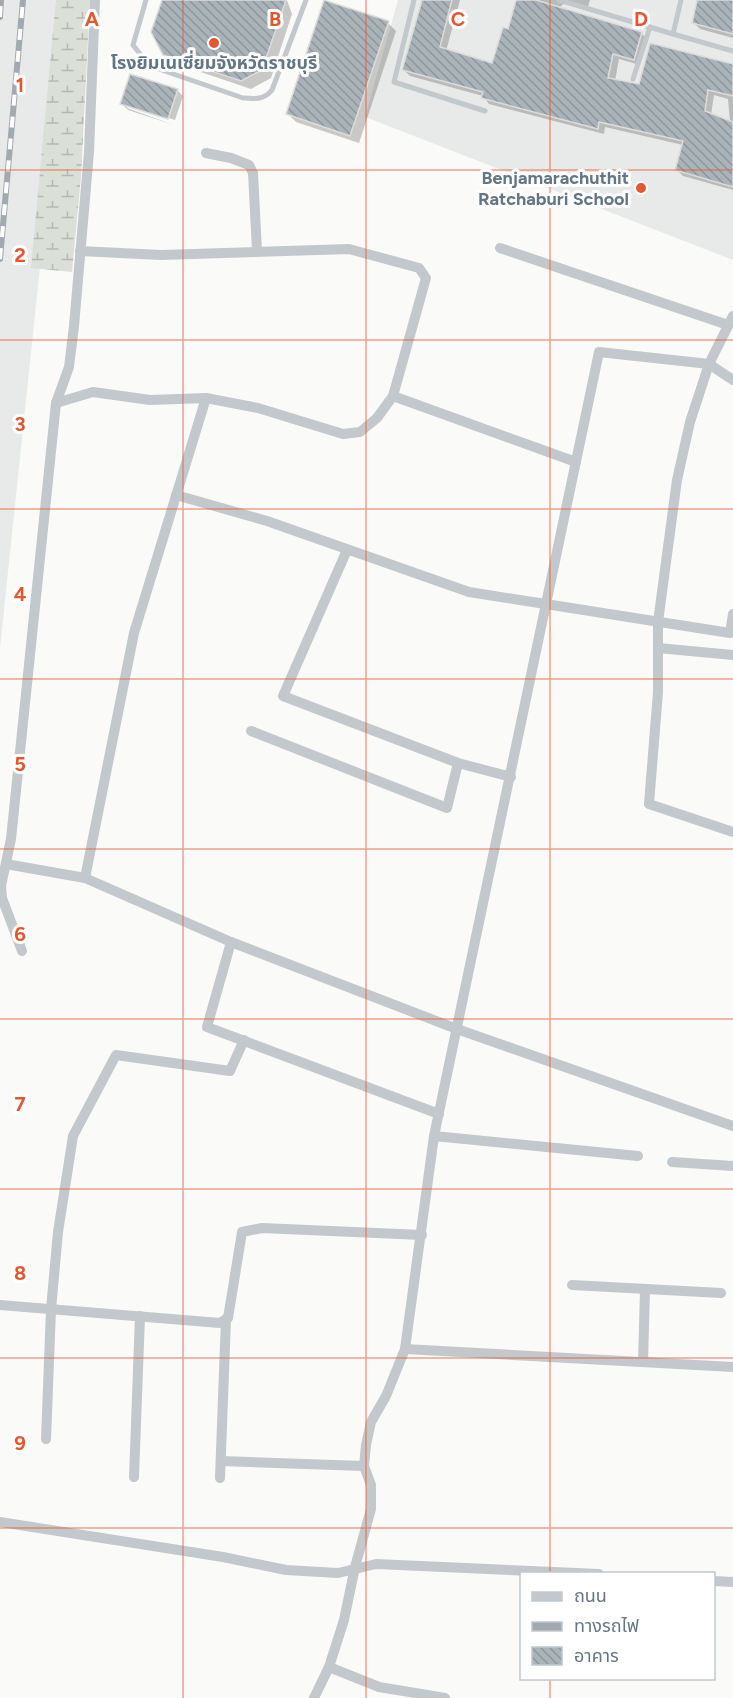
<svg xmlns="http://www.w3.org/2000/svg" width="733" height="1698" viewBox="0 0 733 1698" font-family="Figtree,'Noto Sans Thai',sans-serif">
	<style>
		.built { fill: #e8e9e9 }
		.wetland { fill: url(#wetland-marsh) }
		.shadow { fill: #0003; fill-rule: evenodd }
		.building { fill: url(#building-back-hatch); stroke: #dcdcda; stroke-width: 1.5 }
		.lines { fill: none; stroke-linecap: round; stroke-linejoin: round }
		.service { stroke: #c3c8cc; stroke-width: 5 }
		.minor { stroke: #c3c8cc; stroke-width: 10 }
		.rail-casing { stroke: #a2aab0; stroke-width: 6 }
		.rail { stroke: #fff; stroke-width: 4; stroke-dasharray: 11; stroke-linecap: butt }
		.grid { fill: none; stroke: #e4572e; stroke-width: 1.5; stroke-opacity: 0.55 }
		.poi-dot { fill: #e4572e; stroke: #fff; stroke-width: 2 }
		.labels { text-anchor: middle; stroke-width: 6; stroke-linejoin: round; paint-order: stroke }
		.poi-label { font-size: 18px; font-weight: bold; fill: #657683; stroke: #fff }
		.grid-label { font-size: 20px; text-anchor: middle; font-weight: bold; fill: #e4572e; stroke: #fff; stroke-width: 6; stroke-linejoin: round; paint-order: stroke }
	</style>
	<defs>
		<pattern id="wetland-marsh" width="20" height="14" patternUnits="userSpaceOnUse" patternTransform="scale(1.5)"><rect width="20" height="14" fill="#dadfd7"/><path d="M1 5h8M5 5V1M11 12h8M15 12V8" fill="none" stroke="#b4b9b4"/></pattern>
		<pattern id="building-back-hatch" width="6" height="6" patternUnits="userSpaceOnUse" patternTransform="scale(1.5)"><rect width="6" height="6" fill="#aab3b9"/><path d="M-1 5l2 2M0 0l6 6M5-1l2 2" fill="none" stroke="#8e969c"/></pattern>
	</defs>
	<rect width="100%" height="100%" fill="#fafaf8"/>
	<g class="built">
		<path d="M0,0h68l-68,648z"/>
		<path d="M398,0h335v260l-368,-143z"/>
	</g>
	<path class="wetland" d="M56,0h34l-9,177 -9,95 -41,-4z"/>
	<g class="shadow">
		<path d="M164,0h123l5,14 -21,64 -20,11 -77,-26 -9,-9z"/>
		<path d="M423,0h37l-14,51 47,14 16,-34 9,-31h72l-2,7 -21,-6 -7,6 81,26 7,7 -8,25 -21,-6 -4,22 25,5 93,-20v124l-50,-14 -6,-6 6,-25 -78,-18 -1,7 -115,-30 -6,-8 -73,-20 -6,-6zM714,95l14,4 2,23 -19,-7z"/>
		<path d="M710,0h23v38l-33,-9 -6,-6z"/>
		<path d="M388,23l8,8 -37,112 -63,-21 -8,-8z"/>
		<path d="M177,90l6,6 -8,24 -48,-15v3l47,17 -46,-15 -6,-6z"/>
	</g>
	<g class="building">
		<path d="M162,0h124l-24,70 -21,11 -78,-26 -12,-23z"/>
		<path d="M324,0l65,21 -39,115 -64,-22z"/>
		<path d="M422,0h30l-12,47 52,16 11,-36 5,2 8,-29h20l106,32 -8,28 -21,-6 -5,24 31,6 11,-41 83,21v32l-25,-6 -3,21 28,11v65l-58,-17 8,-29 -84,-19 -1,7 -117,-31 2,-6 -81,-22z"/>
		<path d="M697,0h36v34l-41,-11z"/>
		<path d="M130,74l48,15 -10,30 -48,-15z"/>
	</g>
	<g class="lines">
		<g class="service">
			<path d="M146,0l-13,45 15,19 8,4 87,30c12,1 21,2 29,-8l34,-90"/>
			<path d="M414,0l-20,82 91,29"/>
			<path d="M559,0l114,34"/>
			<path d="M681,0l-8,34 60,17"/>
			<path d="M633,79l17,-52"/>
		</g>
		<g class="minor">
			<path d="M206,153l25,5 18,7 4,8 4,78"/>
			<path d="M500,248l228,77"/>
			<path d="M733,316l-24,48 -19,58 -13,58 -19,142v70l-9,112 84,28"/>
			<path d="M393,396l183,66"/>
			<path d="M56,403l37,-11 57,8 56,-2 52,10 85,26 17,-2 17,-14 16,-22 33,-118 -7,-10 -70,-19 -188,6 -81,-4"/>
			<path d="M176,495l91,26 202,71 261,41 3,-19"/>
			<path d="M347,550l-64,146 175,67 53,14"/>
			<path d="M658,648l75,7"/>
			<path d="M251,731l196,77 11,-45"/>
			<path d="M6,864l79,14 146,64 226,87 276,97"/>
			<path d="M85,878l49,-245 72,-235"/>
			<path d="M231,942l-24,85 232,87"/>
			<path d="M22,951l-20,-53 -1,-12 10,-47 45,-436 13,-36 5,-41 15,-174 6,-152"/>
			<path d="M434,1136l204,20"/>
			<path d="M672,1162l61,4"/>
			<path d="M572,1285l149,8"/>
			<path d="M0,1305l220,18 8,-5 14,-86 20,-4 160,7"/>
			<path d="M405,1349l328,18"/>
			<path d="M643,1362l2,-72"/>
			<path d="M46,1439l5,-130 7,-77 15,-96 43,-81 114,16 14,-31"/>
			<path d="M221,1461l143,5"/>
			<path d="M134,1477l6,-161"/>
			<path d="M220,1478l6,-159"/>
			<path d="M0,1522l223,35 63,13 52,3 38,-9 223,10"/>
			<path d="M714,1581l19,1"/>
			<path d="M329,1667l50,20 66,11"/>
			<path d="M314,1698l15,-31 15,-47 11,-53 16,-58v-24l-7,-19 2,-21 5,-23 15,-26 19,-47 29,-213 165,-784 110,12 24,16"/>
		</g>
		<defs>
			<g id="rail">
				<path d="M0,17l1,-17"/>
				<path d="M0,259l23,-259"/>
			</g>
		</defs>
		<use href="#rail" class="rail-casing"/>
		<use href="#rail" class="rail"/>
	</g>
	<path class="grid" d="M183,0v1698M366,0v1698M550,0v1574M0,170h733M0,340h733M0,509h733M0,679h733M0,849h733M0,1019h733M0,1189h733M0,1358h733M0,1528h733M550,1678v20"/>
	<g class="poi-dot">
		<circle cx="214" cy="43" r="6"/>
		<circle cx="641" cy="188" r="6"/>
	</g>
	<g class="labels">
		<g class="poi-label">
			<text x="214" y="69">โรงยิมเนเซี่ยมจังหวัดราชบุรี</text>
			<text x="629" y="184" text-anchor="end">Benjamarachuthit<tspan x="629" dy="21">Ratchaburi School</tspan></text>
		</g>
	</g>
	<g class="grid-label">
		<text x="92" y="26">A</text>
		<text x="275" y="26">B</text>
		<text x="458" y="26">C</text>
		<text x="641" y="26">D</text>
		<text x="20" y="92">1</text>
		<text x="20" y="262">2</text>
		<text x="20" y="431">3</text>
		<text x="20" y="601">4</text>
		<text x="20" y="771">5</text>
		<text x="20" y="941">6</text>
		<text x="20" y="1111">7</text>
		<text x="20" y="1280">8</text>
		<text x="20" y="1450">9</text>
	</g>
	<rect x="520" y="1572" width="195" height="108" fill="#ffffff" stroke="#c1c8cd" stroke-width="1.5"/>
	<rect x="532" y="1592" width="30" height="9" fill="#c3c8cc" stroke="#c1c8cd" stroke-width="1.5"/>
	<text x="574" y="1602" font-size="18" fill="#657683">ถนน</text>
	<rect x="532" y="1622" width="30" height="9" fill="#a2aab0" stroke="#c1c8cd" stroke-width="1.5"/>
	<text x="574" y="1632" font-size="18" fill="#657683">ทางรถไฟ</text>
	<rect x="532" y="1647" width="30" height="18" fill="url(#building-back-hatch)" stroke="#c1c8cd" stroke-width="1.5"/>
	<text x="574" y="1662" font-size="18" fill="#657683">อาคาร</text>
</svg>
